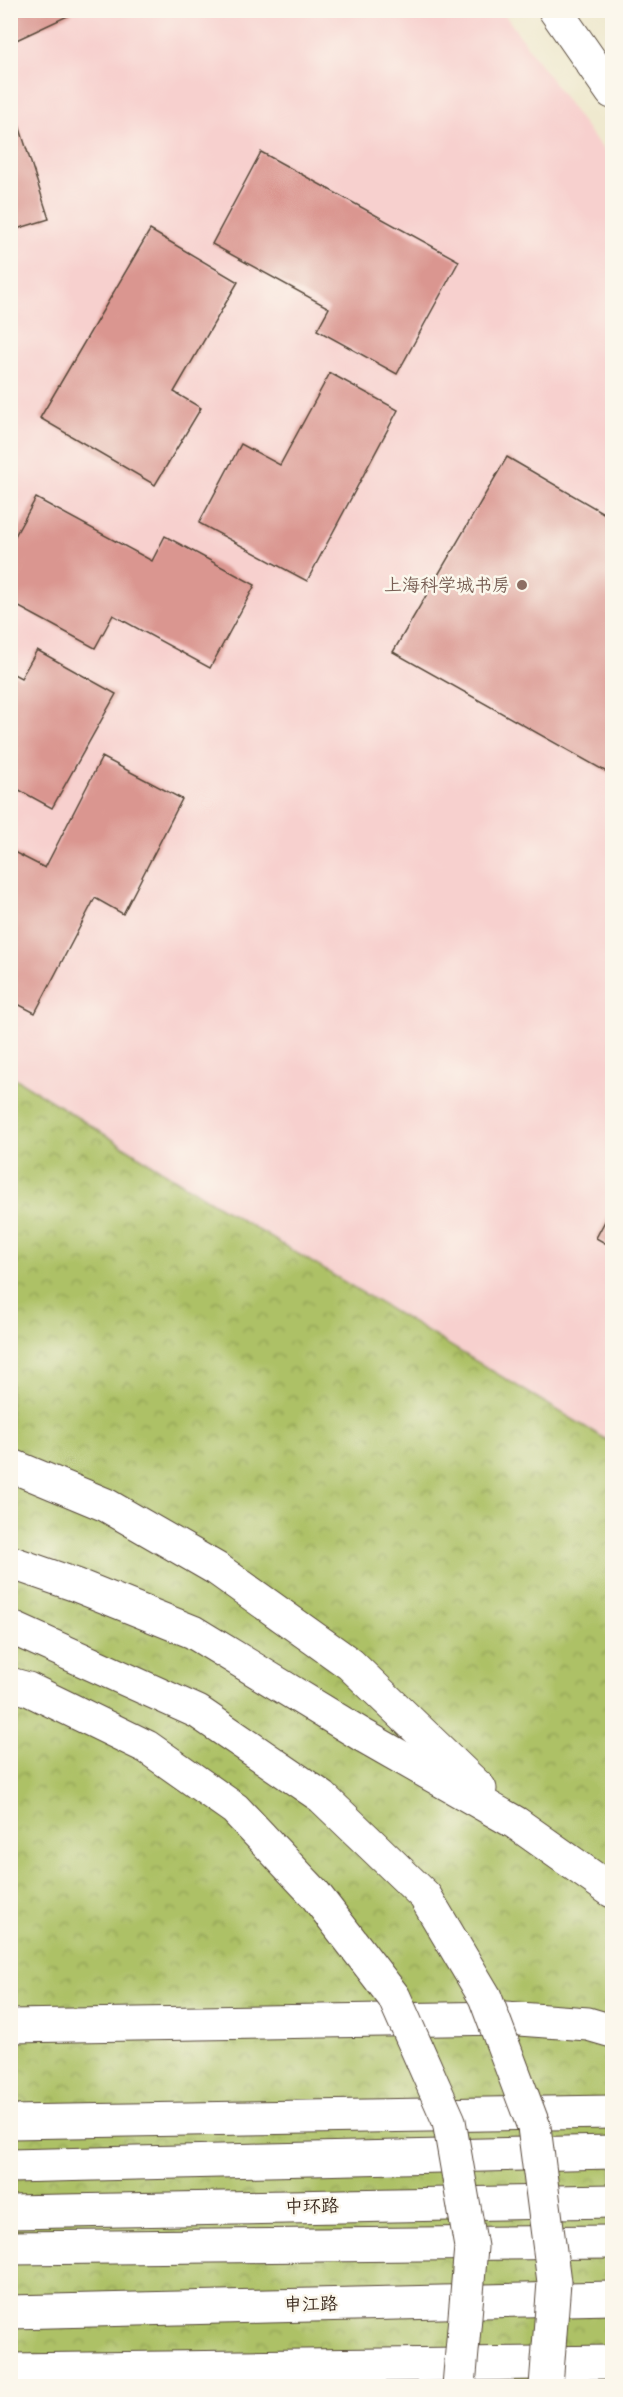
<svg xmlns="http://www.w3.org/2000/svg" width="623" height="2397" viewBox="0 0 623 2397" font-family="'Gochi Hand','LXGW WenKai TC',sans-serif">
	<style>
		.built { fill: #f7d0ce }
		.park { fill: url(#park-crowns); stroke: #747642; stroke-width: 1.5 }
		.building { fill: #da9690 }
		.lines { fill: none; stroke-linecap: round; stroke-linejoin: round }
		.minor-casing { stroke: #564739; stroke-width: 35 }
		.major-casing { stroke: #564739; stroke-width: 35 }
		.highway-casing { stroke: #564739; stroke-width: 35 }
		.minor { stroke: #fff; stroke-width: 33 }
		.major { stroke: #fff; stroke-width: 33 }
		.highway { stroke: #fff; stroke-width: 33 }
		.highway-bridge-casing { stroke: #564739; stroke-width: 35; stroke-linecap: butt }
		.highway-bridge { stroke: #fff; stroke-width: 33 }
		.education-dot { fill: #8d6e63; stroke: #fbf7ec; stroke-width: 2 }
		.labels { text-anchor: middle; stroke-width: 5; stroke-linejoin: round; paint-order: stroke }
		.education-label { font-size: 18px; fill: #785e54; stroke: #fbf7ec; text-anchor: end }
		.street-label { font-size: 18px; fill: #3b2a1e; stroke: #fbf7ec }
	</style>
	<defs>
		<pattern id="park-crowns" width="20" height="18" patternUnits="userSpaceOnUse" patternTransform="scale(1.5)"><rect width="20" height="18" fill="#adc166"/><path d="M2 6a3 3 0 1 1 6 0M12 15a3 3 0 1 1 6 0" fill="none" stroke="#8e9d53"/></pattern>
	</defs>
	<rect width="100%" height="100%" fill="#fbf7ec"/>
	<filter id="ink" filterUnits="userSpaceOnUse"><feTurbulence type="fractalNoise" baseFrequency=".0167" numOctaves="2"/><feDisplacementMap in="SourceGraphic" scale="12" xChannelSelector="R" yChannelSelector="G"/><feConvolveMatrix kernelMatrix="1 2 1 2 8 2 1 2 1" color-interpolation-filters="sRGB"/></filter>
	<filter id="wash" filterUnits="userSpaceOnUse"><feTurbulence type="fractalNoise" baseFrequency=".008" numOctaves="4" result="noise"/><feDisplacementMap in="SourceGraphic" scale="24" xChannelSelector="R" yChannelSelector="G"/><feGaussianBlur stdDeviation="1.35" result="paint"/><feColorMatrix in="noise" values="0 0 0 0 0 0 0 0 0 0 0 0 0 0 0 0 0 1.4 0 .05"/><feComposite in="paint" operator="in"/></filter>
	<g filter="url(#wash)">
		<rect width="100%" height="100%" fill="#efe9cf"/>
		<path class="built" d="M10,11h492l87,121 23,28v1283l-392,-236 -209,-132z"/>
		<path class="park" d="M10,1075l210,132 392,236v943h-601z"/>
		<g id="blocks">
			<g class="building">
				<path d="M10,10h60l2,4 -62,29z"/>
				<path d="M16,116l33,103 -39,12v-114z"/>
				<path d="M261,152l198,109 -62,113 -80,-44 12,-22 -117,-64z"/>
				<path d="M150,230l88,52 -64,110 27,16 -46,77 -115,-67z"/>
				<path d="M330,373l68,37 -91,171 -108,-58 42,-79 39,21z"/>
				<path d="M507,457l105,61v257l-219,-123z"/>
				<path d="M36,498l116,63 13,-25 90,49 -45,83 -97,-53 -18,33 -85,-46v-57z"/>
				<path d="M37,650l79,44 -64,114 -42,-23v-113l11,6z"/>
				<path d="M102,757l80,42 -59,115 -28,-16 -60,115 -25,-13v-145l2,-4 33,17z"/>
				<path d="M612,1208v39l-16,-9z"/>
			</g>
		</g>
	</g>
	<g filter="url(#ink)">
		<use href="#blocks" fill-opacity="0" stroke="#564739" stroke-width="1.5"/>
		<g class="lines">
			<defs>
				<path id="minor" d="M555,10l57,82"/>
				<g id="major">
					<path d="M10,2026l495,-8 83,6 24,7"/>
					<path d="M10,2166l602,-14"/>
					<path d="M10,2312l602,-14"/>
				</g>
				<g id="highway">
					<path d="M10,1465l96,40 111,64 133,95 130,125"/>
					<path d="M10,1562l66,23 117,47 169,103 154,88 96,68"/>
					<path d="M10,1684l18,5 119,58 88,62 79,84"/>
					<path d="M10,2122l602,-10"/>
					<path d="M10,2212l602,-11"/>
					<path d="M10,2248l602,-6"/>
					<path d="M10,2370l602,-8"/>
				</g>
			</defs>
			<use href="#minor" class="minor-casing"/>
			<use href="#major" class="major-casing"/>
			<use href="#highway" class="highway-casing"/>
			<use href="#minor" class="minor"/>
			<use href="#major" class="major"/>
			<use href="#highway" class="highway"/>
			<defs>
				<g id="highway-bridge">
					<path d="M10,1627l188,85 124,85 103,99 60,101 49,130 20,155 -8,104"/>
					<path d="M314,1893l80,104 55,124 22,126 -12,139"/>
				</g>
			</defs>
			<use href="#highway-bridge" class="highway-bridge-casing"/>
			<use href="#highway-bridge" class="highway-bridge"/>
		</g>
	</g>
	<circle class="education-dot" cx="522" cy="585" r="6"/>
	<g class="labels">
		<g class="education-label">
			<text x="510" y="591">上海科学城书房</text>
		</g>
		<g class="street-label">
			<text transform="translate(312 2206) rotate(-1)" y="6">中环路</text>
			<text transform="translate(311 2304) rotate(-1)" y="6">申江路</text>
		</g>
	</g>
	<rect width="623" height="2397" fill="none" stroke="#fbf7ec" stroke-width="36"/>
</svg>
